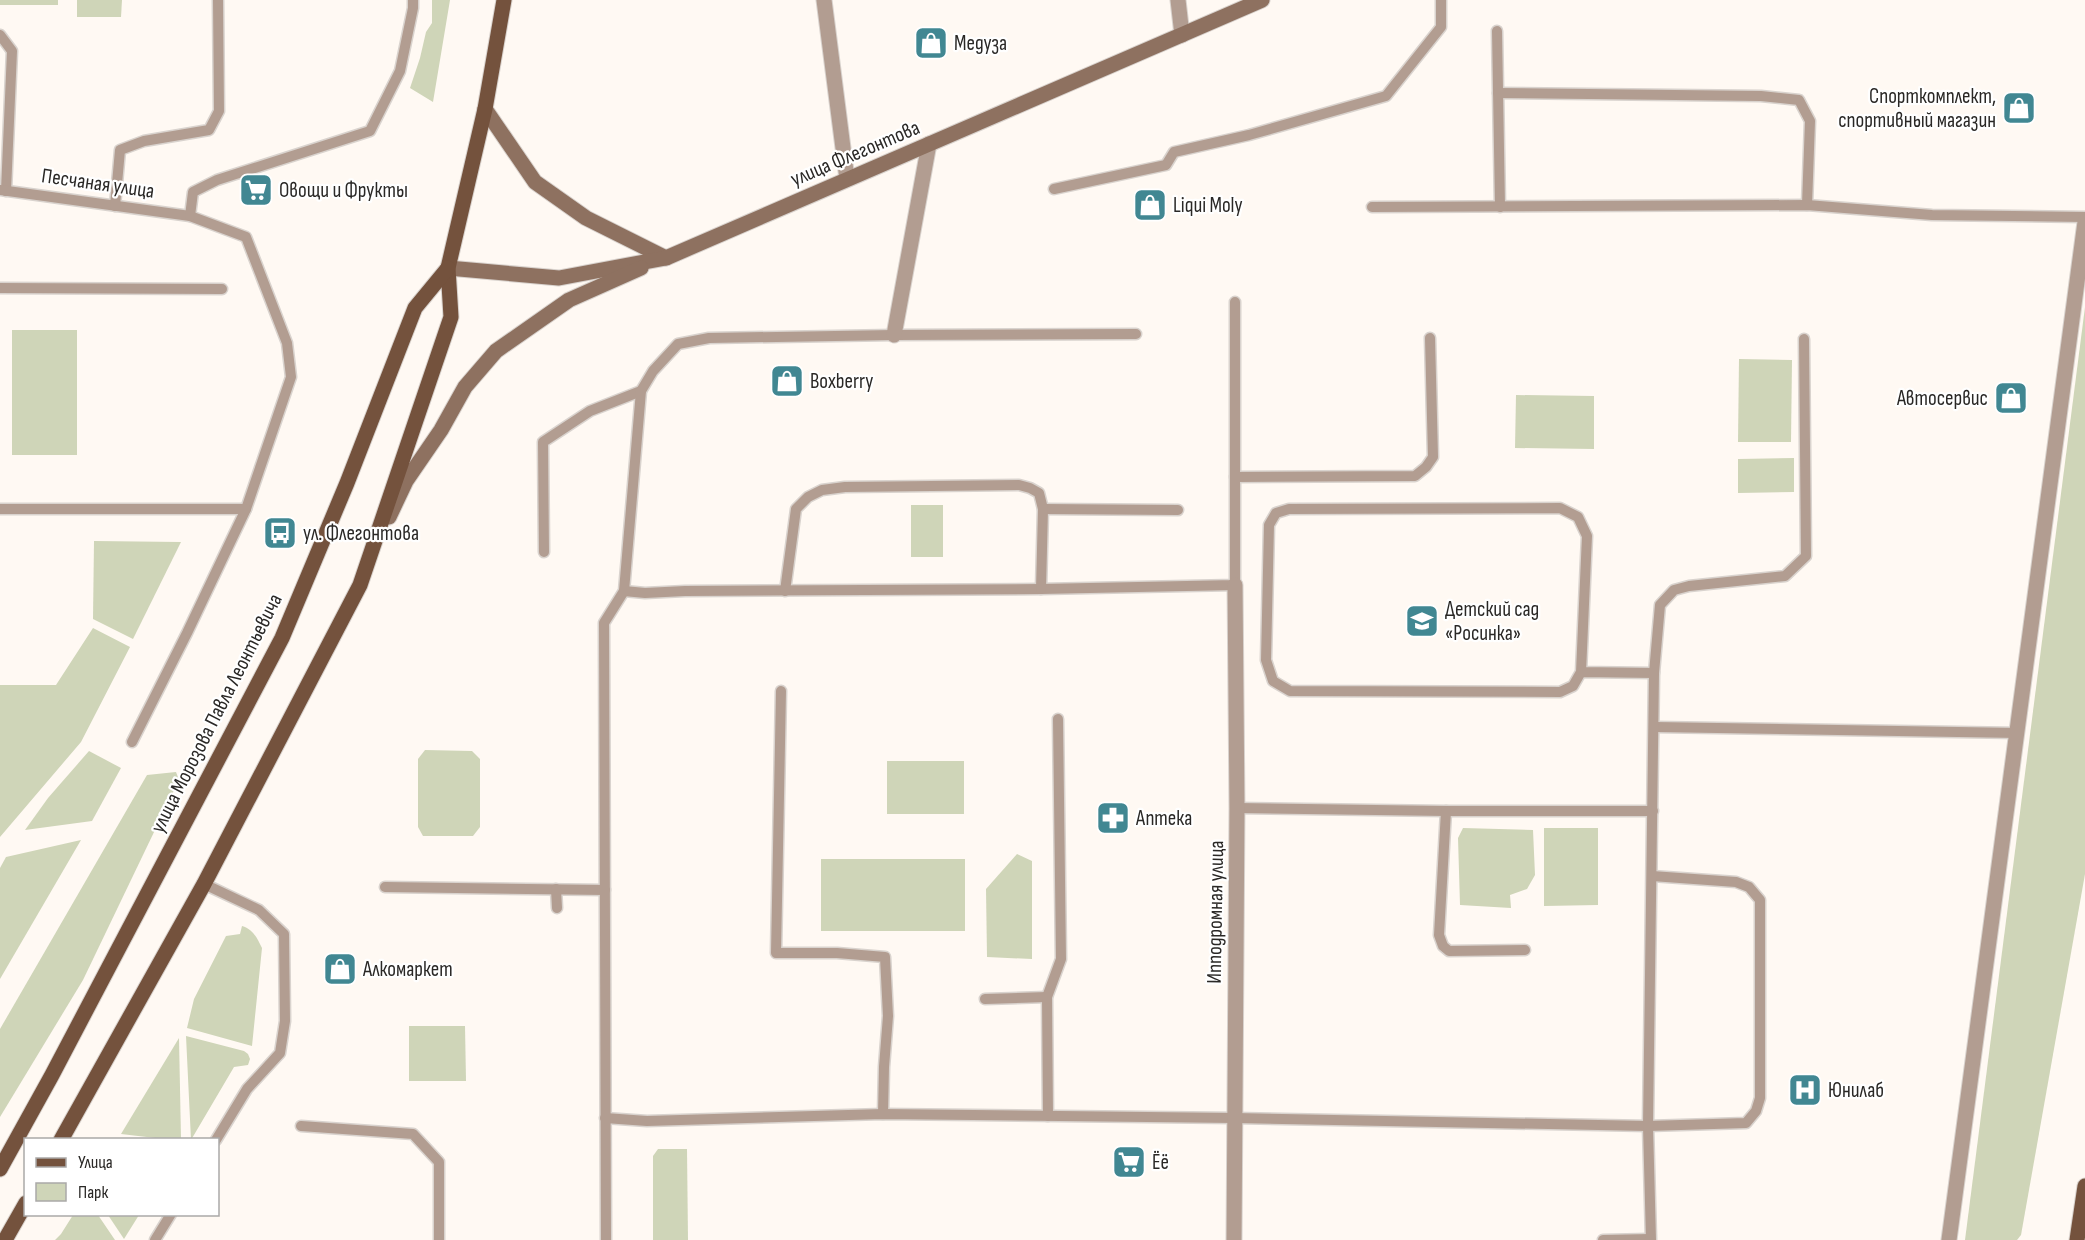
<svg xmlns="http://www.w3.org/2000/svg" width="2085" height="1240" viewBox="0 0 2085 1240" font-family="'Sofia Sans Condensed',sans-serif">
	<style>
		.green { fill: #cfd5b8 }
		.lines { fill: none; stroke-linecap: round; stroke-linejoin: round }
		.lane-casing { stroke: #d9d3ce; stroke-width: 13 }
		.street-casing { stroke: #d9d3ce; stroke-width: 17 }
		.secondary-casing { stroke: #d9d3ce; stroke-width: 17 }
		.primary-casing { stroke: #d9d3ce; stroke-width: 17 }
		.lane { stroke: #b29d91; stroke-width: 10 }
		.street { stroke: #b29d91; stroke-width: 15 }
		.secondary { stroke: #8e7160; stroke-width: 15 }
		.primary { stroke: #74523d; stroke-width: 15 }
		.labels { text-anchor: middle; stroke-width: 4.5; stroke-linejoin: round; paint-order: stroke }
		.poi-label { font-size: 21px; fill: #2a2826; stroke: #fff; text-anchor: start }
		.street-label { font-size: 21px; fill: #2a2826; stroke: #fff }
	</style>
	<rect width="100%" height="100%" fill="#fff9f3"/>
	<g class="green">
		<rect x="0" y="0" width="58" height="5"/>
		<path d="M77,0h45l-1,17h-44z"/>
		<path d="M432,0h18l-17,102 -23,-14 10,-30 6,-26 6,-9z"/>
		<path d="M2085,307v567l-64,361 -4,5h-52z"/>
		<rect x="12" y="330" width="65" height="125"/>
		<path d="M1739,359l53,1 -1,82h-53z"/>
		<path d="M1516,395l78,1v53l-79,-1z"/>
		<path d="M1794,458v34l-56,1v-34z"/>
		<rect x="911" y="505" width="32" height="52"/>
		<path d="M94,541l87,1 -48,97 -40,-20z"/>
		<path d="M93,628l37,19 -49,95 -81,95v-152h56z"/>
		<path d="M425,750l47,1 8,8v68l-7,9h-50l-5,-9v-68z"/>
		<path d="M89,751l32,17 -29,53 -67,9 23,-32z"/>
		<rect x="887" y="761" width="77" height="53"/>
		<path d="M176,772l3,8 -96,200 -83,137v-88l147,-254z"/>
		<path d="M1463,828l70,2 2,45 -8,14 -17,6 1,13 -51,-3 -2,-67z"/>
		<path d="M1544,828h54v77l-54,1z"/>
		<path d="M81,840l-81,139v-111l6,-11z"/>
		<path d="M1017,854l15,7v98l-45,-2 -1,-68z"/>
		<rect x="821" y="859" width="144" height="72"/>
		<path d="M242,926c11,3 15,12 20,22l-10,98 -65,-18 7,-29 32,-63 14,-2z"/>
		<path d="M409,1026h56l1,55h-57z"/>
		<path d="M186,1036l58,15 4,3 2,5 -2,6 -14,2 -43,73z"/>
		<path d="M179,1038l2,101h-17l-43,-5z"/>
		<path d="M658,1149h29l1,91h-35v-84z"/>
		<path d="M73,1215h25l17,25h-60l6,-6z"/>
		<path d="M108,1215h31l-15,24z"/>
	</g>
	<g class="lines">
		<defs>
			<g id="lane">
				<path d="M1497,31l3,176"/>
				<path d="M0,35l12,16 -6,140"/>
				<path d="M1498,93l263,3 38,4 11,21 -3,84"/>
				<path d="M1054,189l112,-24 8,-13 75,-17 137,-39 55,-69v-27"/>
				<path d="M0,190l190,26 56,21 41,106 4,34 -45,132 -59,124 -55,109"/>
				<path d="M115,206l5,-56 24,-9 65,-11 10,-19 -1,-111"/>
				<path d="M1372,207l435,-2 125,10 153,2"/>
				<path d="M190,216l3,-24 24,-12 153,-49 30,-60 13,-63v-8"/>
				<path d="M0,288l222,1"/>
				<path d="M1235,477l180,-1 11,-9 7,-10 -3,-119"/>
				<path d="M0,509h246"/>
				<path d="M1043,509l135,1"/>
				<path d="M544,552l-1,-110 47,-31 51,-20"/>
				<path d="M624,591l21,2 40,-2 356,-2 194,-4v-283"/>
				<path d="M785,591l11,-82 12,-12 14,-7 23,-3 174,-2 11,3 9,5 4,16 -2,80"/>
				<path d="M1581,672l6,-136 -9,-19 -18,-9 -271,1 -13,4 -7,12 -3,135 7,21 17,10 270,1 13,-6 8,-14 73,1"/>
				<path d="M781,691l-5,262h61l48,4 3,59 -4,51 -1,47"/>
				<path d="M1655,727l363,6"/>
				<path d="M1237,808l209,3h207"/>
				<path d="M1446,811l-7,124 4,11 6,5 76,-1"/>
				<path d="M204,884l55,26 25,24 1,87 -5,32 -33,36 -31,51"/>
				<path d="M385,887l220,3"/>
				<path d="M556,889l1,19"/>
				<path d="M985,999l62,-2"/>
				<path d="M1048,1116l-1,-119 14,-38 -3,-240"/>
				<path d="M605,1118l42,3 236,-7 352,4 413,8 98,-3 10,-12 4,-13v-198l-11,-13 -13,-5 -84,-6"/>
				<path d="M301,1126l112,8 26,28v78"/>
				<path d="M155,1240l16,-26"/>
				<path d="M606,1240l-2,-617 20,-32 17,-200 12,-20 25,-27 31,-6 185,-3 242,-1"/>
				<path d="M1603,1240l47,-1"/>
				<path d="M1651,1240l-3,-114 6,-453 6,-68 14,-15 15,-4 96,-10 21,-20 -2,-217"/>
			</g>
			<g id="street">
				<path d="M824,0l23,179"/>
				<path d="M1178,0l4,35"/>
				<path d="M894,335l35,-191"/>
				<path d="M1234,1240l3,-432 -2,-223"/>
				<path d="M1949,1240l136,-1018"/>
			</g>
			<g id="secondary">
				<path d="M485,109l50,73 51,36 80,40"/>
				<path d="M448,268l111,10 107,-20 596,-258"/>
				<path d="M389,517l17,-36 35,-51 24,-43 31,-36 73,-51 72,-32"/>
			</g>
			<g id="primary">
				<path d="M61,1140l143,-256 156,-299 91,-268 -3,-49 37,-159 19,-109"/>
				<path d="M0,1169l52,-94 230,-437 65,-155 68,-175 33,-40"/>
				<path d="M5,1240l21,-37"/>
				<path d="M2077,1240l8,-54"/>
			</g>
		</defs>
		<use href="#lane" class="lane-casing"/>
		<use href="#street" class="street-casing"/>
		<use href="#secondary" class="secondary-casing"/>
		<use href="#primary" class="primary-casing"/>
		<use href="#lane" class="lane"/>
		<use href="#street" class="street"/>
		<use href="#secondary" class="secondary"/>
		<use href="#primary" class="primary"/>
	</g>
	<defs>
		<symbol id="shop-square" viewBox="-11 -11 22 22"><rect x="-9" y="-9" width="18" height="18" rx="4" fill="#418792" stroke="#fff"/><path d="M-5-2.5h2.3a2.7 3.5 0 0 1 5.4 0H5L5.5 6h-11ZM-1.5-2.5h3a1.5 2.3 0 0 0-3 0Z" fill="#fff"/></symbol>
		<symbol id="supermarket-square" viewBox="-11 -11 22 22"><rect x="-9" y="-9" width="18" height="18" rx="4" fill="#418792" stroke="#fff"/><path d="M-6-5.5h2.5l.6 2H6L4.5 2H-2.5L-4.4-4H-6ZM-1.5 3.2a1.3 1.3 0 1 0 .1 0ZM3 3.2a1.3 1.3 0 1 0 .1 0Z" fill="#fff"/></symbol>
		<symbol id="bus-square" viewBox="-11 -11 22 22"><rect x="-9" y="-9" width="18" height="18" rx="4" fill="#418792" stroke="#fff"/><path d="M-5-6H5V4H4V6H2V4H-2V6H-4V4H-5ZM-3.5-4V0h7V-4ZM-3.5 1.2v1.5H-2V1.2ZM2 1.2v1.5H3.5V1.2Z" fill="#fff"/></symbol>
		<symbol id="school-square" viewBox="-11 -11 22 22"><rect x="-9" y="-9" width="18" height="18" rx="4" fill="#418792" stroke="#fff"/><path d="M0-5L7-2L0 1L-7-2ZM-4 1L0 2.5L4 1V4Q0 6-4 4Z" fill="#fff"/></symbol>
		<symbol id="pharmacy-square" viewBox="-11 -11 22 22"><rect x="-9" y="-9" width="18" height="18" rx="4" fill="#418792" stroke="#fff"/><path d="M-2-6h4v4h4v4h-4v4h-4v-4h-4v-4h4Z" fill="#fff"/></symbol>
		<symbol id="hospital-square" viewBox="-11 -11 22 22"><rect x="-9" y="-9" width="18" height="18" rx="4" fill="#418792" stroke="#fff"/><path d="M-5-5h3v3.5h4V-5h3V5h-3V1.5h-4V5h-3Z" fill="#fff"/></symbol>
	</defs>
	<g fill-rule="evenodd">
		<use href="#shop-square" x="912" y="24" width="38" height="38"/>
		<use href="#shop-square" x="2000" y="89" width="38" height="38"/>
		<use href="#supermarket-square" x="237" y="171" width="38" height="38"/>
		<use href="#shop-square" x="1131" y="186" width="38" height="38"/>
		<use href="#shop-square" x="768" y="362" width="38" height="38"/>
		<use href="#shop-square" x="1992" y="379" width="38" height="38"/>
		<use href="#bus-square" x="261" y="514" width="38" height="38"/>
		<use href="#school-square" x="1403" y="602" width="38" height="38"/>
		<use href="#pharmacy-square" x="1094" y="799" width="38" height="38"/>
		<use href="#shop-square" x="321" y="950" width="38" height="38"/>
		<use href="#hospital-square" x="1786" y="1071" width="38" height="38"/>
		<use href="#supermarket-square" x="1110" y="1143" width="38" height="38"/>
	</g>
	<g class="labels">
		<g class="poi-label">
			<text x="954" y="50">Медуза</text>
			<text x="1996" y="103" text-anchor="end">Спорткомплект,<tspan x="1996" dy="24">спортивный магазин</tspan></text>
			<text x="279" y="197">Овощи и Фрукты</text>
			<text x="1173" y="212">Liqui Moly</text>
			<text x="810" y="388">Boxberry</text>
			<text x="1988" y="405" text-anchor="end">Автосервис</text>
			<text x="303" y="540">ул. Флегонтова</text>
			<text x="1445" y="616">Детский сад<tspan x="1445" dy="24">«Росинка»</tspan></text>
			<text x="1136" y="825">Аптека</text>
			<text x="363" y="976">Алкомаркет</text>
			<text x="1828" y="1097">Юнилаб</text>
			<text x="1152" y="1169">Ёё</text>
		</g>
		<g class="street-label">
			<text transform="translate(855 153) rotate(-23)" y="7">улица Флегонтова</text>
			<text transform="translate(98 183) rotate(8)" y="7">Песчаная улица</text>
			<text transform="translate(216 713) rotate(-63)" y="7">улица Морозова Павла Леонтьевича</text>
			<text transform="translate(1215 912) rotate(-89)" y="7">Ипподромная улица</text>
		</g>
	</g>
	<rect x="24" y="1138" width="195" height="78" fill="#ffffff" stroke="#aaa9a8" stroke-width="1.5"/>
	<rect x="36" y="1158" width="30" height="9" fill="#74523d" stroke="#aaa9a8" stroke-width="1.5"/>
	<text x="78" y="1168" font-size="18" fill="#2a2826">Улица</text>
	<rect x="36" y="1183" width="30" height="18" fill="#cfd5b8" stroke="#aaa9a8" stroke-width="1.5"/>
	<text x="78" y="1198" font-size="18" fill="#2a2826">Парк</text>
</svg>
